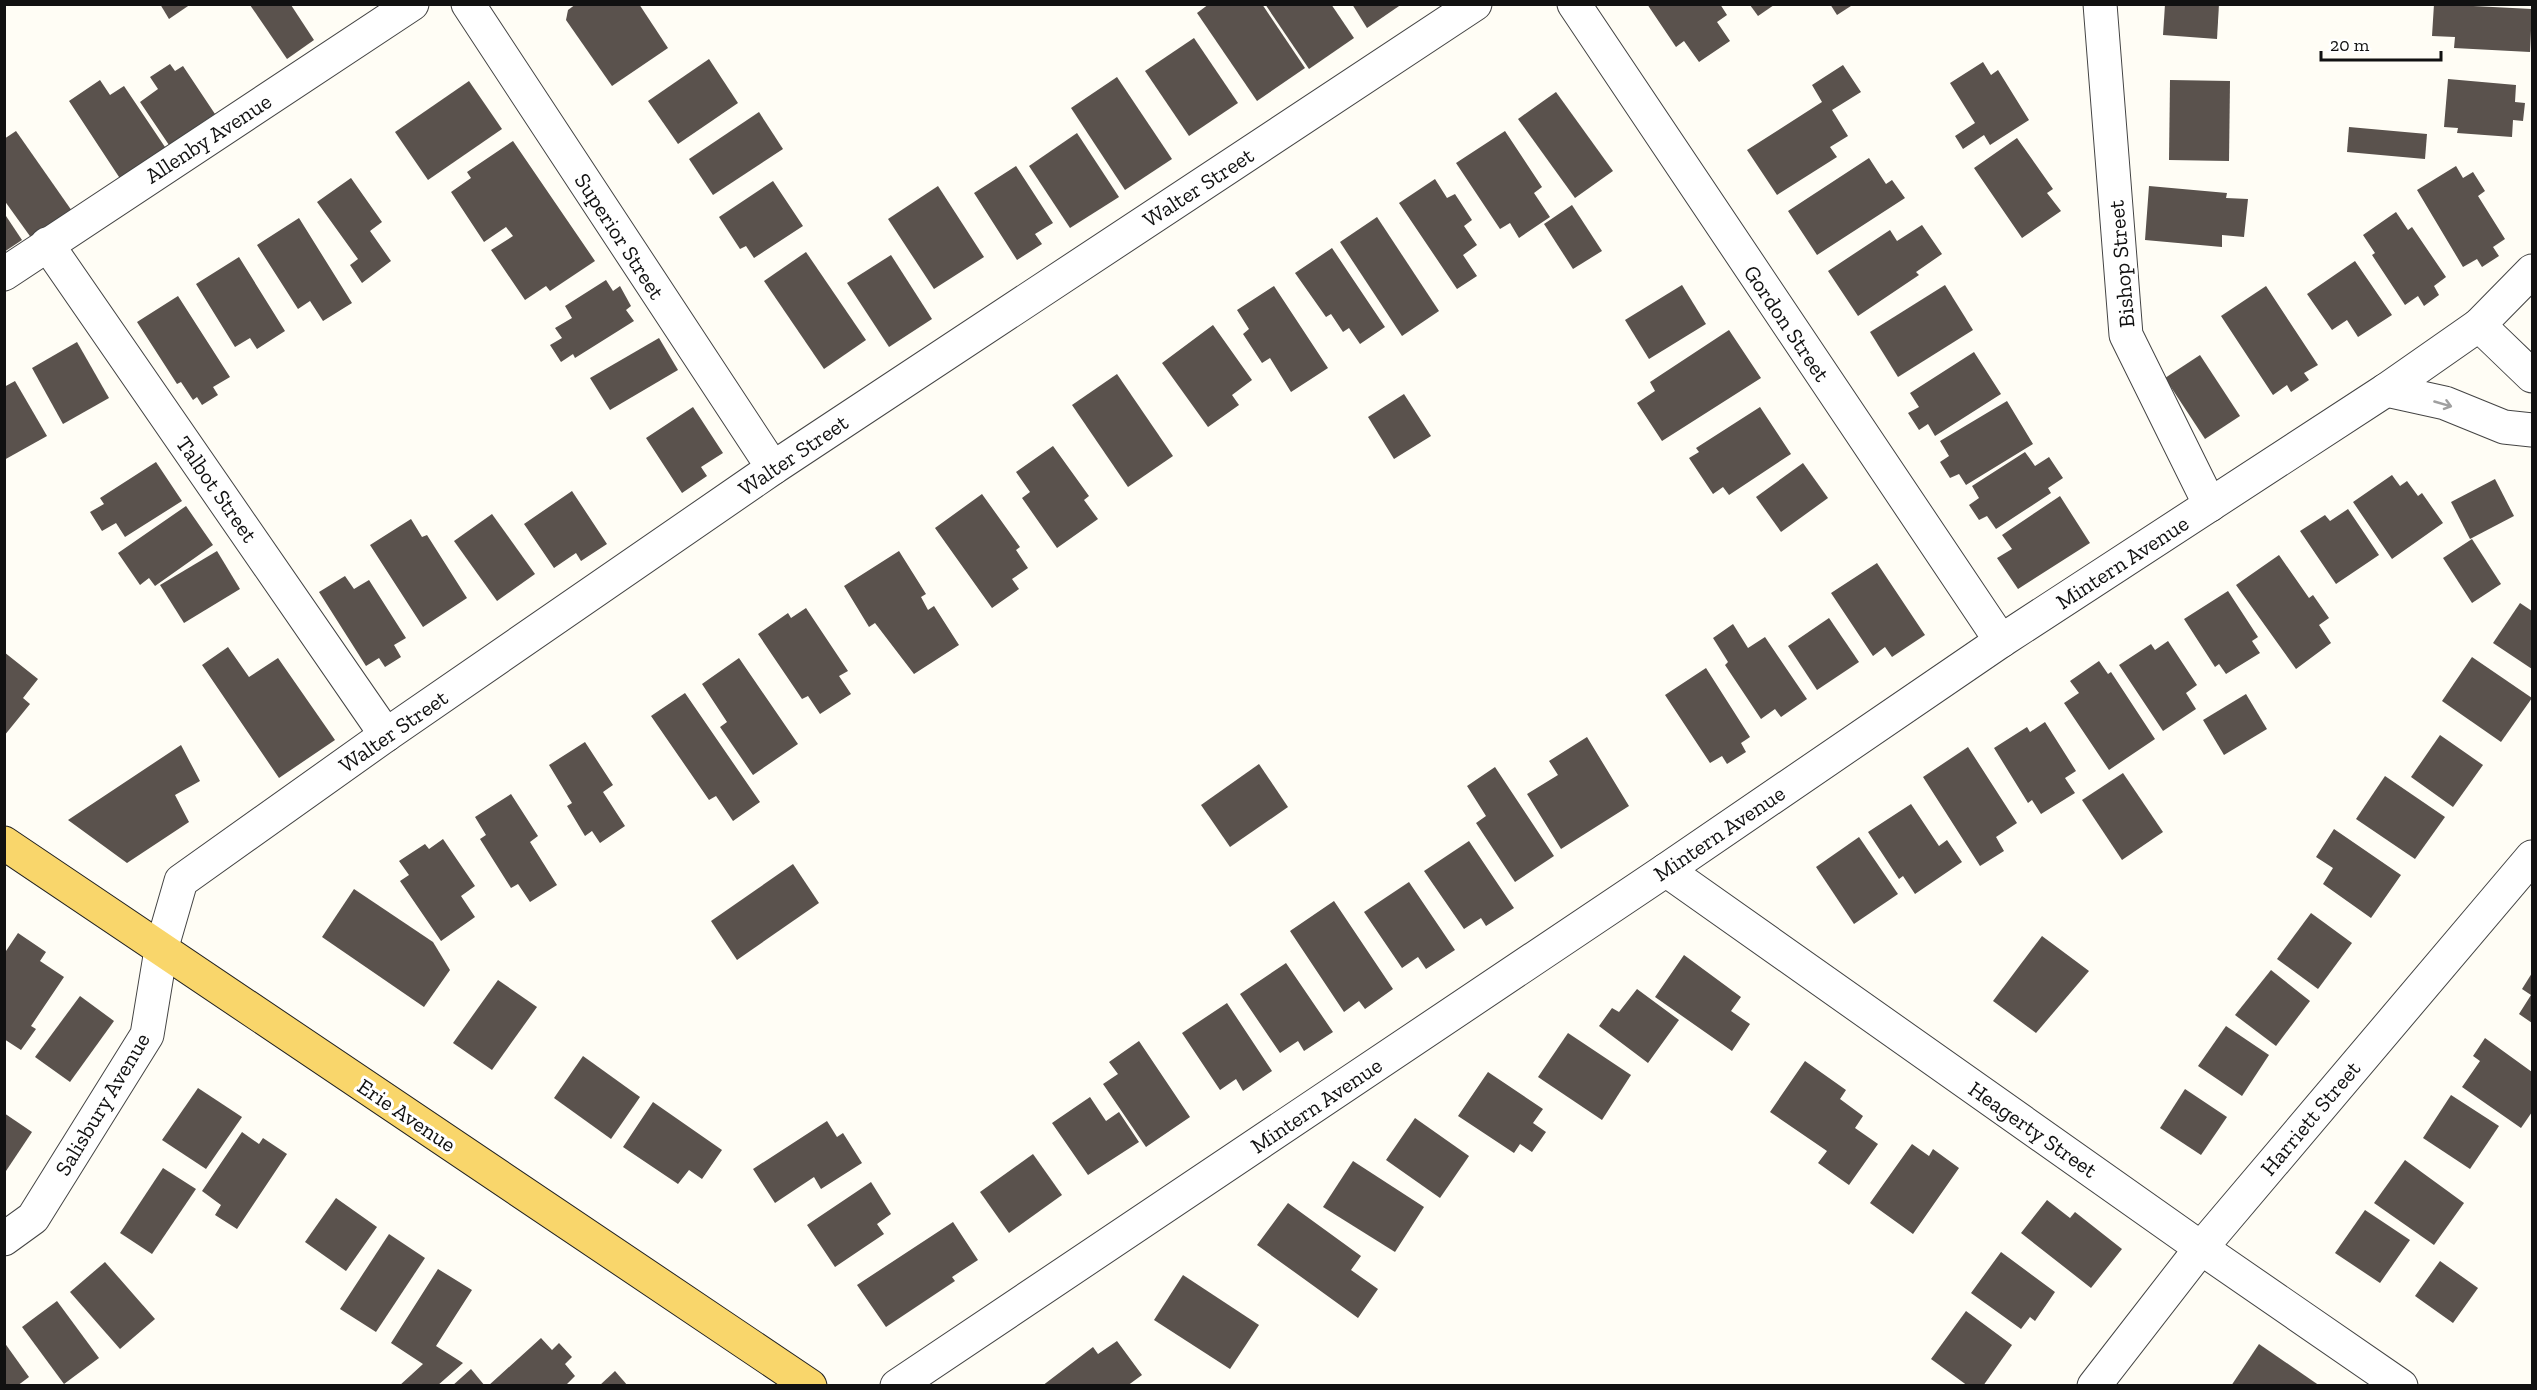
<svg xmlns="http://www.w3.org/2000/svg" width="2537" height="1390" viewBox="0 0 2537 1390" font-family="'Zilla Slab',serif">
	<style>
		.building { fill: #5a524d }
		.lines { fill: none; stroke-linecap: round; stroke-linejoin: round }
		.minor-casing { stroke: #444; stroke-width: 35 }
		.major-casing { stroke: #222; stroke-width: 35 }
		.minor { stroke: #fff; stroke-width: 33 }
		.major { stroke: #f9d66b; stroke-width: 33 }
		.oneway { stroke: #a0a0a0 }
		.labels { text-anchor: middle; stroke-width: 6; stroke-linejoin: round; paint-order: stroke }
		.street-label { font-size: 22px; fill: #111; stroke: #fff }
	</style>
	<rect width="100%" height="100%" fill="#fffdf5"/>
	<g class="building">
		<path d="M160,4h31l-22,15z"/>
		<path d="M576,4h63l29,44 -56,38 -46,-66 2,-10z"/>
		<path d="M1209,4h53l43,64 -48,33 -60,-88z"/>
		<path d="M1265,4h66l23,34 -45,31z"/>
		<path d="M1352,4h50l-35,24z"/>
		<path d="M1647,4h73l7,11 -10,7 13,19 -31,21 -15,-21 -8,6z"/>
		<path d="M1830,4h24l-17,11z"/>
		<path d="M2165,4h54l-2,35 -54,-4z"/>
		<path d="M2434,4l98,5 -2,43 -76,-4 1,-11 -23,-1z"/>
		<path d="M250,5h41l23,35 -27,19z"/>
		<path d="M1750,5h24l-16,11z"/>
		<path d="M1194,38l44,65 -49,33 -44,-65z"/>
		<path d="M709,59l29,44 -60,41 -30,-43z"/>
		<path d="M1983,62l8,13 7,-5 31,50 -39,25 -6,-10 -21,14 -8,-13 20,-13 -25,-40z"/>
		<path d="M170,64l5,7 8,-5 32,48 -46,31 -29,-43 18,-13 -8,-12z"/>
		<path d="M1843,65l18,27 -29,18 16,26 -18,11 7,10 -60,38 -30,-45 75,-48 -10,-17z"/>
		<path d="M1117,77l55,82 -47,31 -54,-82z"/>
		<path d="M2448,79l68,6 -1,17 10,1 -2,18 -10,-1 -1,17 -55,-4 1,-5 -14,-1z"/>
		<path d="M100,80l10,15 14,-9 43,64 -46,30 -52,-79z"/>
		<path d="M2170,80l60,1 -1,80 -60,-1z"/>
		<path d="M469,81l33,48 -74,51 -33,-48z"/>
		<path d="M1556,92l57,79 -38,27 -57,-79z"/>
		<path d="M759,112l24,37 -70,46 -24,-36z"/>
		<path d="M2349,127l78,7 -2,25 -78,-7z"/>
		<path d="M16,131l56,80 -40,28 -28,-39v-61z"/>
		<path d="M1505,131l37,56 -8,6 16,24 -31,21 -9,-15 -10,6 -44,-66z"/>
		<path d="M1077,133l42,64 -49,31 -41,-62z"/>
		<path d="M2017,138l36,51 -6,4 14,18 -39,27 -48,-70z"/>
		<path d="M513,141l82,120 -45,30 -4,-5 -21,14 -34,-50 22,-14 -7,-9 -22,15 -33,-50 20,-14 -4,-6z"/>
		<path d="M1869,158l17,26 6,-4 13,18 -88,57 -29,-44z"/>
		<path d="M1016,166l37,57 -18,11 7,10 -25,16 -43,-67z"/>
		<path d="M2456,166l7,12 10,-6 12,19 -7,5 27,43 -12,8 6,9 -17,11 -5,-8 -14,8 -46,-77z"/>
		<path d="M351,178l31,44 -12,9 21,30 -29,22 -12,-18 8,-6 -41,-57z"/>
		<path d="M1435,179l12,19 8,-4 17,26 -8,6 13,19 -14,10 14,21 -20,13 -58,-86z"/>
		<path d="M773,181l30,45 -49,32 -8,-12 -6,3 -21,-32z"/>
		<path d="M938,186l46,71 -50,32 -46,-70z"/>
		<path d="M2149,186l78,7 -1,5 22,1 -4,38 -22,-2v12l-77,-7z"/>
		<path d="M1572,205l30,46 -29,18 -29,-45z"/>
		<path d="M2396,212l12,18 4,-3 34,50 -12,9 5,9 -15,11 -6,-10 -13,9 -33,-50 3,-2 -12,-18z"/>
		<path d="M4,213l18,27 -18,12z"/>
		<path d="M1377,217l62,94 -37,25 -62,-94z"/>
		<path d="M299,218l53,85 -29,18 -13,-20 -12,8 -41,-64z"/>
		<path d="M1922,225l20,29 -26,18 3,3 -61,41 -30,-45 62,-41 7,11z"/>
		<path d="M1332,248l53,79 -25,17 -11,-16 -6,4 -12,-18 -5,3 -31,-44z"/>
		<path d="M806,252l60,88 -42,29 -60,-88z"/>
		<path d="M891,255l41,64 -43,28 -42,-64z"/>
		<path d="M239,257l46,74 -28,18 -7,-11 -15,9 -39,-63z"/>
		<path d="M2355,261l37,54 -34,22 -11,-17 -15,10 -25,-36z"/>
		<path d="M606,280l7,11 7,-5 11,20 -5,4 8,11 -59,37 -2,-4 -12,8 -11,-17 12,-7 -7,-10 17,-10 -7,-12z"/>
		<path d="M1682,285l24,39 -57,35 -24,-39z"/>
		<path d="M1945,285l28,45 -75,47 -28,-45z"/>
		<path d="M1274,286l54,82 -37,24 -21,-34 -8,5 -19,-29 6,-5 -12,-19z"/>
		<path d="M2266,286l52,79 -14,8 5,7 -18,12 -4,-7 -14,10 -52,-79z"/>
		<path d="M178,296l52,81 -17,10 5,8 -16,10 -5,-8 -4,3 -12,-18 -4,2 -40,-62z"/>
		<path d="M1213,325l39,55 -20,15 7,10 -31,22 -46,-64z"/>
		<path d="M1729,330l32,48 -99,63 -25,-38 18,-12 -5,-9z"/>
		<path d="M659,338l19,32 -68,40 -20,-32z"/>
		<path d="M77,342l32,56 -46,26 -31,-56z"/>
		<path d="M1974,352l27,42 -66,42 -7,-12 -9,6 -11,-17 11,-6 -9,-14z"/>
		<path d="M2200,355l40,61 -35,23 -40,-61z"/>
		<path d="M1117,374l56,82 -45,31 -56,-82z"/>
		<path d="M15,381l32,55 -43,24v-73z"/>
		<path d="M1404,394l27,42 -37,23 -26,-42z"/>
		<path d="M2007,401l26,43 -67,41 -7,-11 -9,4 -10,-16 9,-6 -9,-15z"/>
		<path d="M693,407l30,46 -22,14 6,9 -25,17 -36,-55z"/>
		<path d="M1760,407l31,47 -62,41 -6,-8 -10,7 -24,-36 10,-6 -3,-4z"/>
		<path d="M1053,446l36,50 -5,4 14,19 -41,29 -35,-50 8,-6 -14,-20z"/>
		<path d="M2025,452l10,14 14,-9 14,21 -15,10 3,5 -55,36 -9,-13 -8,4 -10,-15 10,-7 -7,-12z"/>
		<path d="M156,462l26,39 -57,36 -9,-14 -14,8 -12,-19 14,-8 -4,-6z"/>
		<path d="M1803,463l25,35 -47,34 -25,-35z"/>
		<path d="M2392,475l8,11 7,-5 11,15 4,-3 21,30 -51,36 -39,-57z"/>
		<path d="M2495,479l19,37 -44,23 -19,-37z"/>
		<path d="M572,491l35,53 -26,17 -5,-8 -22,15 -30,-44z"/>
		<path d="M982,494l38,53 -4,3 12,18 -16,11 7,10 -27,19 -57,-80z"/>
		<path d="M2060,496l30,47 -72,46 -21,-31 15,-9 -10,-14z"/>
		<path d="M186,506l27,39 -58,41 -6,-8 -9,7 -22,-32z"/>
		<path d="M2348,509l31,46 -43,29 -36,-53 25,-16 5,6z"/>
		<path d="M492,514l43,60 -38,27 -43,-60z"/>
		<path d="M411,519l11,18 5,-2 40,63 -44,29 -53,-82z"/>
		<path d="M2472,539l29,45 -29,19 -29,-45z"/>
		<path d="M217,551l23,38 -56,34 -24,-38z"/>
		<path d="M899,551l27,43 -5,3 7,13 6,-4 25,39 -45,29 -39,-51 -6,4 -25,-41z"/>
		<path d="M2279,555l30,43 4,-3 16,23 -10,7 12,18 -35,26 -60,-84z"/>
		<path d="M1877,563l48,72 -33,22 -7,-10 -12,9 -42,-63z"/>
		<path d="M345,576l9,13 15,-9 37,58 -12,7 7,12 -16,10 -6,-9 -13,8 -47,-74z"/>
		<path d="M2228,591l30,46 -6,4 8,12 -34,21 -7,-10 -4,3 -31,-48z"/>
		<path d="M2520,603l12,8v58l-39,-26z"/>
		<path d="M806,608l42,63 -9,5 12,18 -31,20 -12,-18 -6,3 -44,-65 30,-21 3,5z"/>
		<path d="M1829,618l30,44 -42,28 -29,-44z"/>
		<path d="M1733,624l15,24 17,-11 42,62 -26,18 -6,-8 -14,10 -36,-54 3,-3 -15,-24z"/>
		<path d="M2168,641l29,44 -11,8 10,16 -33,22 -44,-66 32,-21 4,6z"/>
		<path d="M228,647l21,30 29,-19 57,82 -56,38 -77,-113z"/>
		<path d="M4,652l34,27 -15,19 7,6 -26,32z"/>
		<path d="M2472,657l60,41 -31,44 -59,-41z"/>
		<path d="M739,658l59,86 -45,31 -33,-48 7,-5 -25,-38z"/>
		<path d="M2099,661l9,13 3,-2 44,67 -46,31 -45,-67 15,-10 -9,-12z"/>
		<path d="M1706,668l44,69 -9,6 5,9 -19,12 -5,-8 -12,7 -45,-68z"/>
		<path d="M685,693l75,109 -27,19 -17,-25 -7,4 -58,-84z"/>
		<path d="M2246,694l21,35 -43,26 -21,-35z"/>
		<path d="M2045,722l31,49 -11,7 10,15 -34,21 -9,-14 -4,3 -34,-55 33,-21 3,5z"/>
		<path d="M2440,735l43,30 -30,42 -42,-30z"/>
		<path d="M1587,737l42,69 -68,43 -34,-55 31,-19 -9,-14z"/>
		<path d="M585,742l28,43 -10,7 22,34 -25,17 -8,-12 -7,5 -18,-30 5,-3 -23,-38z"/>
		<path d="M181,745l19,36 -25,14 14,27 -62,41 -59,-43z"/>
		<path d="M1968,747l49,76 -21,14 8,14 -24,15 -57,-89z"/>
		<path d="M1259,764l29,43 -58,40 -29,-42z"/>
		<path d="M1495,767l59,89 -39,26 -39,-59 10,-7 -19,-30z"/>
		<path d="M2123,773l40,59 -41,28 -40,-60z"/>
		<path d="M2385,776l60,41 -30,42 -59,-40z"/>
		<path d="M511,794l27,42 -8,6 27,43 -27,17 -12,-18 -7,4 -31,-49 6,-4 -11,-18z"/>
		<path d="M1911,804l28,42 8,-6 15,22 -47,32 -12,-18 -4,3 -31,-47z"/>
		<path d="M2334,829l67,46 -30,43 -48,-34 10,-16 -17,-11z"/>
		<path d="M1859,837l39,57 -44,30 -38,-57z"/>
		<path d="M443,839l32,47 -14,10 14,21 -34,24 -41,-60 9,-6 -10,-14 26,-17 4,5z"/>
		<path d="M1469,841l45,67 -28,18 -5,-8 -17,11 -40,-58z"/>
		<path d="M793,864l26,39 -82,57 -26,-39z"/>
		<path d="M1409,882l46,68 -29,19 -8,-12 -16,11 -38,-56z"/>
		<path d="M354,889l79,53 17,28 -26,37 -102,-70z"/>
		<path d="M1334,901l59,88 -28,20 -6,-8 -15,11 -54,-81z"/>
		<path d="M2311,913l41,30 -34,46 -41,-30z"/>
		<path d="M18,933l28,19 -6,9 24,16 -33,49 5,3 -15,21 -17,-11v-85z"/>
		<path d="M2042,936l47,35 -53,62 -43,-32z"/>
		<path d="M1684,955l57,42 -10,14 19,13 -18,27 -77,-54z"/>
		<path d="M1286,963l47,69 -29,19 -6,-10 -18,12 -40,-59z"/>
		<path d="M2271,970l39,31 -34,45 -41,-31z"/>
		<path d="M2532,973v50l-13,-9 12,-19 -9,-6z"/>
		<path d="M498,980l39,27 -45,63 -39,-27z"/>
		<path d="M1637,989l42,31 -31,43 -49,-37 13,-18 7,4z"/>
		<path d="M80,996l34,25 -44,61 -35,-25z"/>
		<path d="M1227,1003l45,68 -29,20 -7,-12 -16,11 -38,-57z"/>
		<path d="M2226,1026l43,29 -27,41 -44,-30z"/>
		<path d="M1568,1033l63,42 -29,45 -64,-43z"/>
		<path d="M2485,1038l47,34v40l-11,16 -59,-41 18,-26 -7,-5z"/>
		<path d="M1139,1041l51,76 -44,30 -43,-63 15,-10 -9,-12z"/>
		<path d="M583,1056l57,41 -29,42 -57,-41z"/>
		<path d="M1805,1061l41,29 -6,9 23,17 -8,12 23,16 -29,41 -31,-22 9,-12 -57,-39z"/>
		<path d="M1488,1072l55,37 -10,14 13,9 -14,20 -12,-8 -6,9 -56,-37z"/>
		<path d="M198,1088l44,29 -36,52 -44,-29z"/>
		<path d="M2185,1089l42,28 -26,38 -41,-27z"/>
		<path d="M2451,1095l48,31 -29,43 -47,-31z"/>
		<path d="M1090,1097l16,24 13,-9 20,30 -51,33 -36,-52z"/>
		<path d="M653,1102l69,48 -20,29 -13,-9 -11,14 -55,-37z"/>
		<path d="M4,1113l28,19 -28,42z"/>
		<path d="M1415,1118l54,38 -29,42 -54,-38z"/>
		<path d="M827,1121l10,16 6,-4 19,30 -41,26 -7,-12 -39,26 -22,-34z"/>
		<path d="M242,1132l17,12 4,-6 24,16 -50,75 -22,-14 6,-10 -19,-14z"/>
		<path d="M1912,1144l17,12 4,-7 26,19 -46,66 -43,-31z"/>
		<path d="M1033,1154l29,41 -53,38 -29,-41z"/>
		<path d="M2405,1160l59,43 -30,42 -60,-42z"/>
		<path d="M1353,1161l71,46 -29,45 -72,-45z"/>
		<path d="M163,1168l33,21 -44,65 -32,-21z"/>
		<path d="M871,1182l20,32 -14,10 7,10 -49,33 -28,-42z"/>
		<path d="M336,1198l41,29 -31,44 -41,-29z"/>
		<path d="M2047,1200l23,18 5,-6 47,37 -31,39 -70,-55z"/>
		<path d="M1288,1203l73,53 -10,14 27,19 -20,29 -101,-73z"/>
		<path d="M2365,1210l45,30 -30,43 -45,-30z"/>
		<path d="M953,1222l25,38 -26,17 3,4 -69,46 -29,-42z"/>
		<path d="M389,1234l36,24 -49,74 -36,-23z"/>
		<path d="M2001,1252l54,40 -20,29 -5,-4 -9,12 -50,-36z"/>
		<path d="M2440,1261l38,27 -25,35 -38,-27z"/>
		<path d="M105,1262l50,57 -35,30 -50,-57z"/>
		<path d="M438,1269l34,21 -36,56 27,17 -26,23h-38l24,-22 -32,-21z"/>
		<path d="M1183,1275l76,50 -29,44 -76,-49z"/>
		<path d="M57,1301l42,57 -35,26 -42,-57z"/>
		<path d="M1966,1311l46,34 -29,41h-15l-37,-27z"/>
		<path d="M541,1338l11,12 7,-7 13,14 -7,7 10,12 -10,10h-77z"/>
		<path d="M1117,1341l25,34 -15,11h-85l51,-39 5,7z"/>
		<path d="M4,1342l25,35 -12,9h-13z"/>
		<path d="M2259,1344l61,42h-89z"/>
		<path d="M471,1369l14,17h-33z"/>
		<path d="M615,1371l13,15h-29z"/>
	</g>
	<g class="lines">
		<defs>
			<g id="minor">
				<path d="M468,4l305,464"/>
				<path d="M1574,4l427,637"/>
				<path d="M2100,4l26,331 84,170"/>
				<path d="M47,244l339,491"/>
				<path d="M4,274l408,-270"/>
				<path d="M2479,325l53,51"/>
				<path d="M2386,390l59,13 59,24 28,3"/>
				<path d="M1666,870l535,378 200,138"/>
				<path d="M4,1239l29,-21 114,-183 14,-85 20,-69 205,-146 387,-267 702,-464"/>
				<path d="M897,1386l769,-516 335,-229 385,-251 93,-65 53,-54"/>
				<path d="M2094,1386l107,-138 331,-391"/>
			</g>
			<path id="major" d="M4,843l806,543"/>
		</defs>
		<use href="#minor" class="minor-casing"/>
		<use href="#major" class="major-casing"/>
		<use href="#minor" class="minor"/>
		<use href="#major" class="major"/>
	</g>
	<defs><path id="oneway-shaft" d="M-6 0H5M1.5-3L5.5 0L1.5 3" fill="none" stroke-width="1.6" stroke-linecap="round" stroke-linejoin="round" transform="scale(1.5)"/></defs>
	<use class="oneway" href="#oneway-shaft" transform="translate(2443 404) rotate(16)"/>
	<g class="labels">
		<g class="street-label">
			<text transform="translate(208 138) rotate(-33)" y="8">Allenby Avenue</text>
			<text transform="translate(1198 187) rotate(-33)" y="8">Walter Street</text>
			<text transform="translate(620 236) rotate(57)" y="8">Superior Street</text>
			<text transform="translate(2121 264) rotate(-95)" y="8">Bishop Street</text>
			<text transform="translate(1787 323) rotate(56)" y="8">Gordon Street</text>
			<text transform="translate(793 455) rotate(-34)" y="8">Walter Street</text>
			<text transform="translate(217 489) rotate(55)" y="8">Talbot Street</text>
			<text transform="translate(2122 562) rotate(-33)" y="8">Mintern Avenue</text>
			<text transform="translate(393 731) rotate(-35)" y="8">Walter Street</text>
			<text transform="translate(1719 833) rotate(-34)" y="8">Mintern Avenue</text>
			<text transform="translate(102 1104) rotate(-59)" y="8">Salisbury Avenue</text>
			<text transform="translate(1316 1105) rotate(-34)" y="8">Mintern Avenue</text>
			<text transform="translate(407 1115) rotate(34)" y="8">Erie Avenue</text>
			<text transform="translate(2310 1118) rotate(-50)" y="8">Harriett Street</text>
			<text transform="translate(2033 1129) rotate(35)" y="8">Heagerty Street</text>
		</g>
	</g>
	<rect width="2537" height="1390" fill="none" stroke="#111111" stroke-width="12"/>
	<path d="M2321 51v9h120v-9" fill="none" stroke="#111111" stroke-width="3"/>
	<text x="2330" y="51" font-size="18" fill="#111111" stroke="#ffffff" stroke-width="4.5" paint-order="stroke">20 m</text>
</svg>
